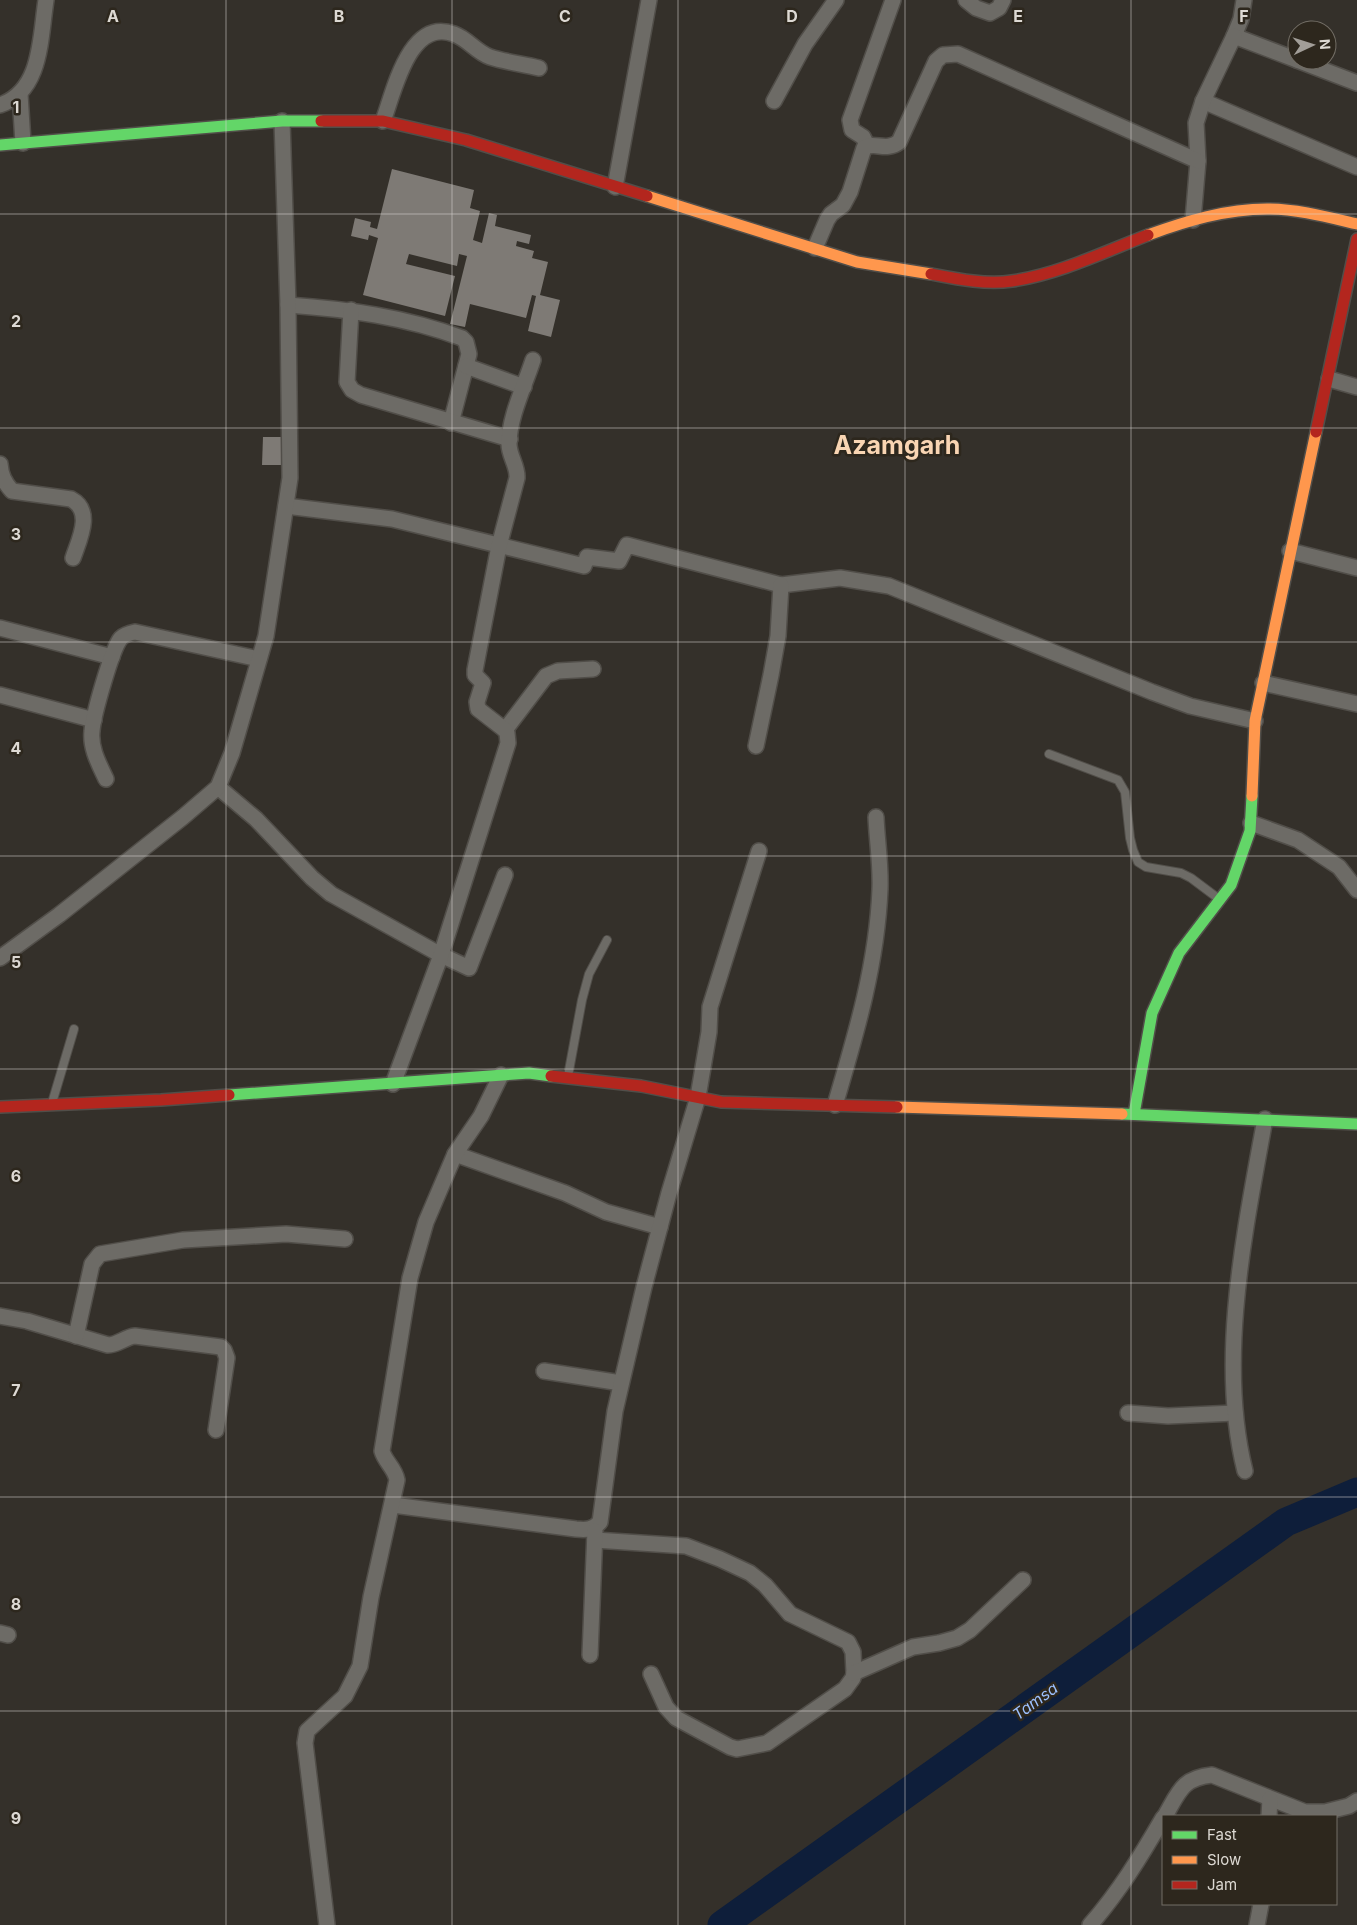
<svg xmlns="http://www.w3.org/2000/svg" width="1357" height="1925" viewBox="0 0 1357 1925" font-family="Inter,sans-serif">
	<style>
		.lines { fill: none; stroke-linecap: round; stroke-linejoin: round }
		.river { stroke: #0e1e3a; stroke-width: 29 }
		.building { fill: #7e7a75 }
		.lane-casing { stroke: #514e49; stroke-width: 10 }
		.street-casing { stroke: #514e49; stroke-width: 18 }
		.fast-casing { stroke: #514e49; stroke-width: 14 }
		.slow-casing { stroke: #514e49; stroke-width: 14 }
		.jam-casing { stroke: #514e49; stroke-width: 14 }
		.lane { stroke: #6d6b66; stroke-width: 8 }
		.street { stroke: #6d6b66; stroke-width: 15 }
		.fast { stroke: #63d668; stroke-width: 11 }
		.slow { stroke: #ff974d; stroke-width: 11 }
		.jam { stroke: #b3261e; stroke-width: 11 }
		.grid { fill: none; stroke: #ddd9d3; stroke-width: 1; stroke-opacity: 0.55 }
		.labels { text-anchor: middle; stroke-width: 5; stroke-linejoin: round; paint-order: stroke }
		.water-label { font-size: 16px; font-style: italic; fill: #9cc0fe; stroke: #2d271d }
		.town-label { font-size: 25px; font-weight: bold; fill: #f9d5b3; stroke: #2d271d }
		.grid-label { font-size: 16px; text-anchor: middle; font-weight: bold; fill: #ddd9d3; stroke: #2d271d; stroke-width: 5; stroke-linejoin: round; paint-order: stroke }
	</style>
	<rect width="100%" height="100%" fill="#34302a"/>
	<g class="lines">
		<path class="river" d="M722,1925l564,-403 71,-30"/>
	</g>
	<g class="building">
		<path d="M392,169l82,21 -4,18 10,3 -7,29 9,3 7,-30 8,2 -2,11 36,9 -2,9 -12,-3 -1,5 18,5 -2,7 16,4 -8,33 20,5 -9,37 -23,-6 8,-35 -4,-1 -6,23 -56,-14 -5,23 -15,-3 17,-68 -8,-2 -2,12 -48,-12 -3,10 49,12 -10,40 -82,-21 15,-57 -9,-3 -1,5 -17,-4 4,-18 16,4 -1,5 7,2z"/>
		<path d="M263,437h22v28h-23z"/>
	</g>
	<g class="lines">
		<defs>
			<g id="lane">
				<path d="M1049,754l69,26 7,12 5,46 3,12 5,12 8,5 35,6 10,5 28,21"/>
				<path d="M568,1076l14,-76 7,-26 18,-34"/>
				<path d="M52,1103l22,-74"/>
			</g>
			<g id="street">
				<path d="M966,0l10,8 14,5 9,-5 4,-8"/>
				<path d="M1244,0l-3,19 -7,17 63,24"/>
				<path d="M1297,60l60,23"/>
				<path d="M20,94l3,49"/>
				<path d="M774,101l31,-57 31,-44"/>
				<path d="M1203,101l154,66"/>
				<path d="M0,105c42,-14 40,-67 46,-105"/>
				<path d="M383,121c11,-29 26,-104 71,-87 14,5 22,18 36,23 15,5 33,7 49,11"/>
				<path d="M867,145l-4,-8 -11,-7 -2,-10 43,-120"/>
				<path d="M615,187l34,-187"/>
				<path d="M1193,220l5,-59 -2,-38 7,-22 31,-65"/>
				<path d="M815,248l12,-28 4,-6 12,-9 7,-13 14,-44c10,-7 22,4 35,-6l37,-81 7,-6 15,-1 240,107"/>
				<path d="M288,305c59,4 118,12 174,33l4,4 3,12 -18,69"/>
				<path d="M351,310l-4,72 5,8 9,5 149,44"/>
				<path d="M466,366l58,21"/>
				<path d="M1329,379l28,8"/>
				<path d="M0,464c1,11 4,18 12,27l59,8c23,12 8,41 2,59"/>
				<path d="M286,506l106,13 192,47 3,-9 32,4 8,-16 154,40 59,-7 49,8 263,106 38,14 65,15"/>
				<path d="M1290,551l67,17"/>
				<path d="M0,628l112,29"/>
				<path d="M1263,683l94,21"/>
				<path d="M0,695l94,25"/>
				<path d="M505,730l41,-54 12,-5 35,-2"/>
				<path d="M756,746l15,-71 7,-39 3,-51"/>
				<path d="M106,779c-7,-15 -16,-31 -14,-48 1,-15 20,-83 29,-93 4,-4 9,-5 14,-6l124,27"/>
				<path d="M218,787l38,32 56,59 19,16 110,61 28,13 36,-93"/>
				<path d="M1251,823l47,17 41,27 18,23"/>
				<path d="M0,958l59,-43 124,-98 35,-30 14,-34 34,-117 24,-158 -2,-173 -6,-184"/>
				<path d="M393,1084l48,-129 67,-212 -1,-10 -2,-3 -27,-21 -1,-7 6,-19 -8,-8v-5l24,-124 18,-68c1,-12 -8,-22 -8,-34 0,-27 16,-59 24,-84"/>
				<path d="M835,1105c21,-71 42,-141 45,-216 1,-24 -3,-48 -4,-72"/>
				<path d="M455,1154l110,39 41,19 54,15"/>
				<path d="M0,1316l27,5 81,24c10,0 17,-8 27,-9l86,11 3,3 3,8 -11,72"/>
				<path d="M76,1336l16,-72 8,-10 83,-14 103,-6 59,5"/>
				<path d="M544,1371l77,12"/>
				<path d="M1128,1413l40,3 67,-3"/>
				<path d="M1245,1471c-28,-111 0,-241 20,-352"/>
				<path d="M393,1505l183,24c10,1 17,1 24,-7l15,-111 29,-124 25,-94 29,-96 11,-65 1,-25 49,-156"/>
				<path d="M595,1540l91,6 34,13 30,14 15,12 25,29 58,28 5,10 1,21 -1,5 -8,11 -78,54 -30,6 -7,-2 -54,-29 -10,-11 -15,-33"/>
				<path d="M0,1633l8,2"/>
				<path d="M590,1655l5,-124"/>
				<path d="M854,1673l59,-26 26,-4 18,-5 13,-8 53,-50"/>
				<path d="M1165,1816c14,-24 17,-38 47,-41l93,37h20l24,-6 8,-5"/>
				<path d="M1269,1816l1,-17"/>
				<path d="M327,1925l-22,-182 2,-12 38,-35 15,-30 11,-69 26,-117c-2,-12 -12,-18 -15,-29l28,-173 16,-56 29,-68 26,-38 20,-41"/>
				<path d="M1090,1925c29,-33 51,-69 73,-107"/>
				<path d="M1257,1925l4,-21"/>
			</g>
			<g id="fast">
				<path d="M0,145l282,-24h39"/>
				<path d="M229,1095l300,-22 22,3"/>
				<path d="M1122,1114l235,10"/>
				<path d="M1134,1114l18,-101 27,-60 52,-68 19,-54 2,-35"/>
			</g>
			<g id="slow">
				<path d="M647,196l210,66 74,12"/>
				<path d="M1148,235c38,-14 78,-26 119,-26 30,0 60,8 90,15"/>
				<path d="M1252,796l3,-75 61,-289"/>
				<path d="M897,1107l225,7"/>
			</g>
			<g id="jam">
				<path d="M321,121h62l83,19 181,56"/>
				<path d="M931,274c26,5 55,11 81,7 47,-7 92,-29 136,-46"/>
				<path d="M1316,432l41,-193"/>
				<path d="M551,1076l90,10 80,16 176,5"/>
				<path d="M0,1107l161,-7 68,-5"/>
			</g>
		</defs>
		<use href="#lane" class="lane-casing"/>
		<use href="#street" class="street-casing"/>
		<use href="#fast" class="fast-casing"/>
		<use href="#slow" class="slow-casing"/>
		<use href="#jam" class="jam-casing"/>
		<use href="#lane" class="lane"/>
		<use href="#street" class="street"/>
		<use href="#fast" class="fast"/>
		<use href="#slow" class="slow"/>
		<use href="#jam" class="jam"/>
	</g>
	<path class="grid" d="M226,0v1925M452,0v1925M678,0v1925M905,0v1925M1131,0v1925M0,214h1357M0,428h1357M0,642h1357M0,856h1357M0,1069h1357M0,1283h1357M0,1497h1357M0,1711h1357"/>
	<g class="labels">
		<g class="water-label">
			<text transform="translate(1035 1701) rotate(-36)" y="6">Tamsa</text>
		</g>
		<g class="town-label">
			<text x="897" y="454">Azamgarh</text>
		</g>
	</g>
	<g class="grid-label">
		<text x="113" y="22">A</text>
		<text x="339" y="22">B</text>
		<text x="565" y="22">C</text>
		<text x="792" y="22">D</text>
		<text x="1018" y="22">E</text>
		<text x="1244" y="22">F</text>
		<text x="16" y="113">1</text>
		<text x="16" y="327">2</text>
		<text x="16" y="540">3</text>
		<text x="16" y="754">4</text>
		<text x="16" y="968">5</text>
		<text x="16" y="1182">6</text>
		<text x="16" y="1396">7</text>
		<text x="16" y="1610">8</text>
		<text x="16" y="1824">9</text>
	</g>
	<rect x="1162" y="1815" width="175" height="90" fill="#2d271d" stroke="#736e66"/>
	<rect x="1172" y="1831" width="25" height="8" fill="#63d668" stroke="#736e66"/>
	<text x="1207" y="1840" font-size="15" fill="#ddd9d3">Fast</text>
	<rect x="1172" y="1856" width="25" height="8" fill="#ff974d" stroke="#736e66"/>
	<text x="1207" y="1865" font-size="15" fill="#ddd9d3">Slow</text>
	<rect x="1172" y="1881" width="25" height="8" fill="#b3261e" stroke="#736e66"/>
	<text x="1207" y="1890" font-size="15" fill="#ddd9d3">Jam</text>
	<g transform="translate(1312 45) rotate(86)"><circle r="24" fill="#2d271d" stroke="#736e66"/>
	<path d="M0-4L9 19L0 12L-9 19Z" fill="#a29e98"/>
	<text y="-8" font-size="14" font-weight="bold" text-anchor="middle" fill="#ddd9d3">N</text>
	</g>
</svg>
